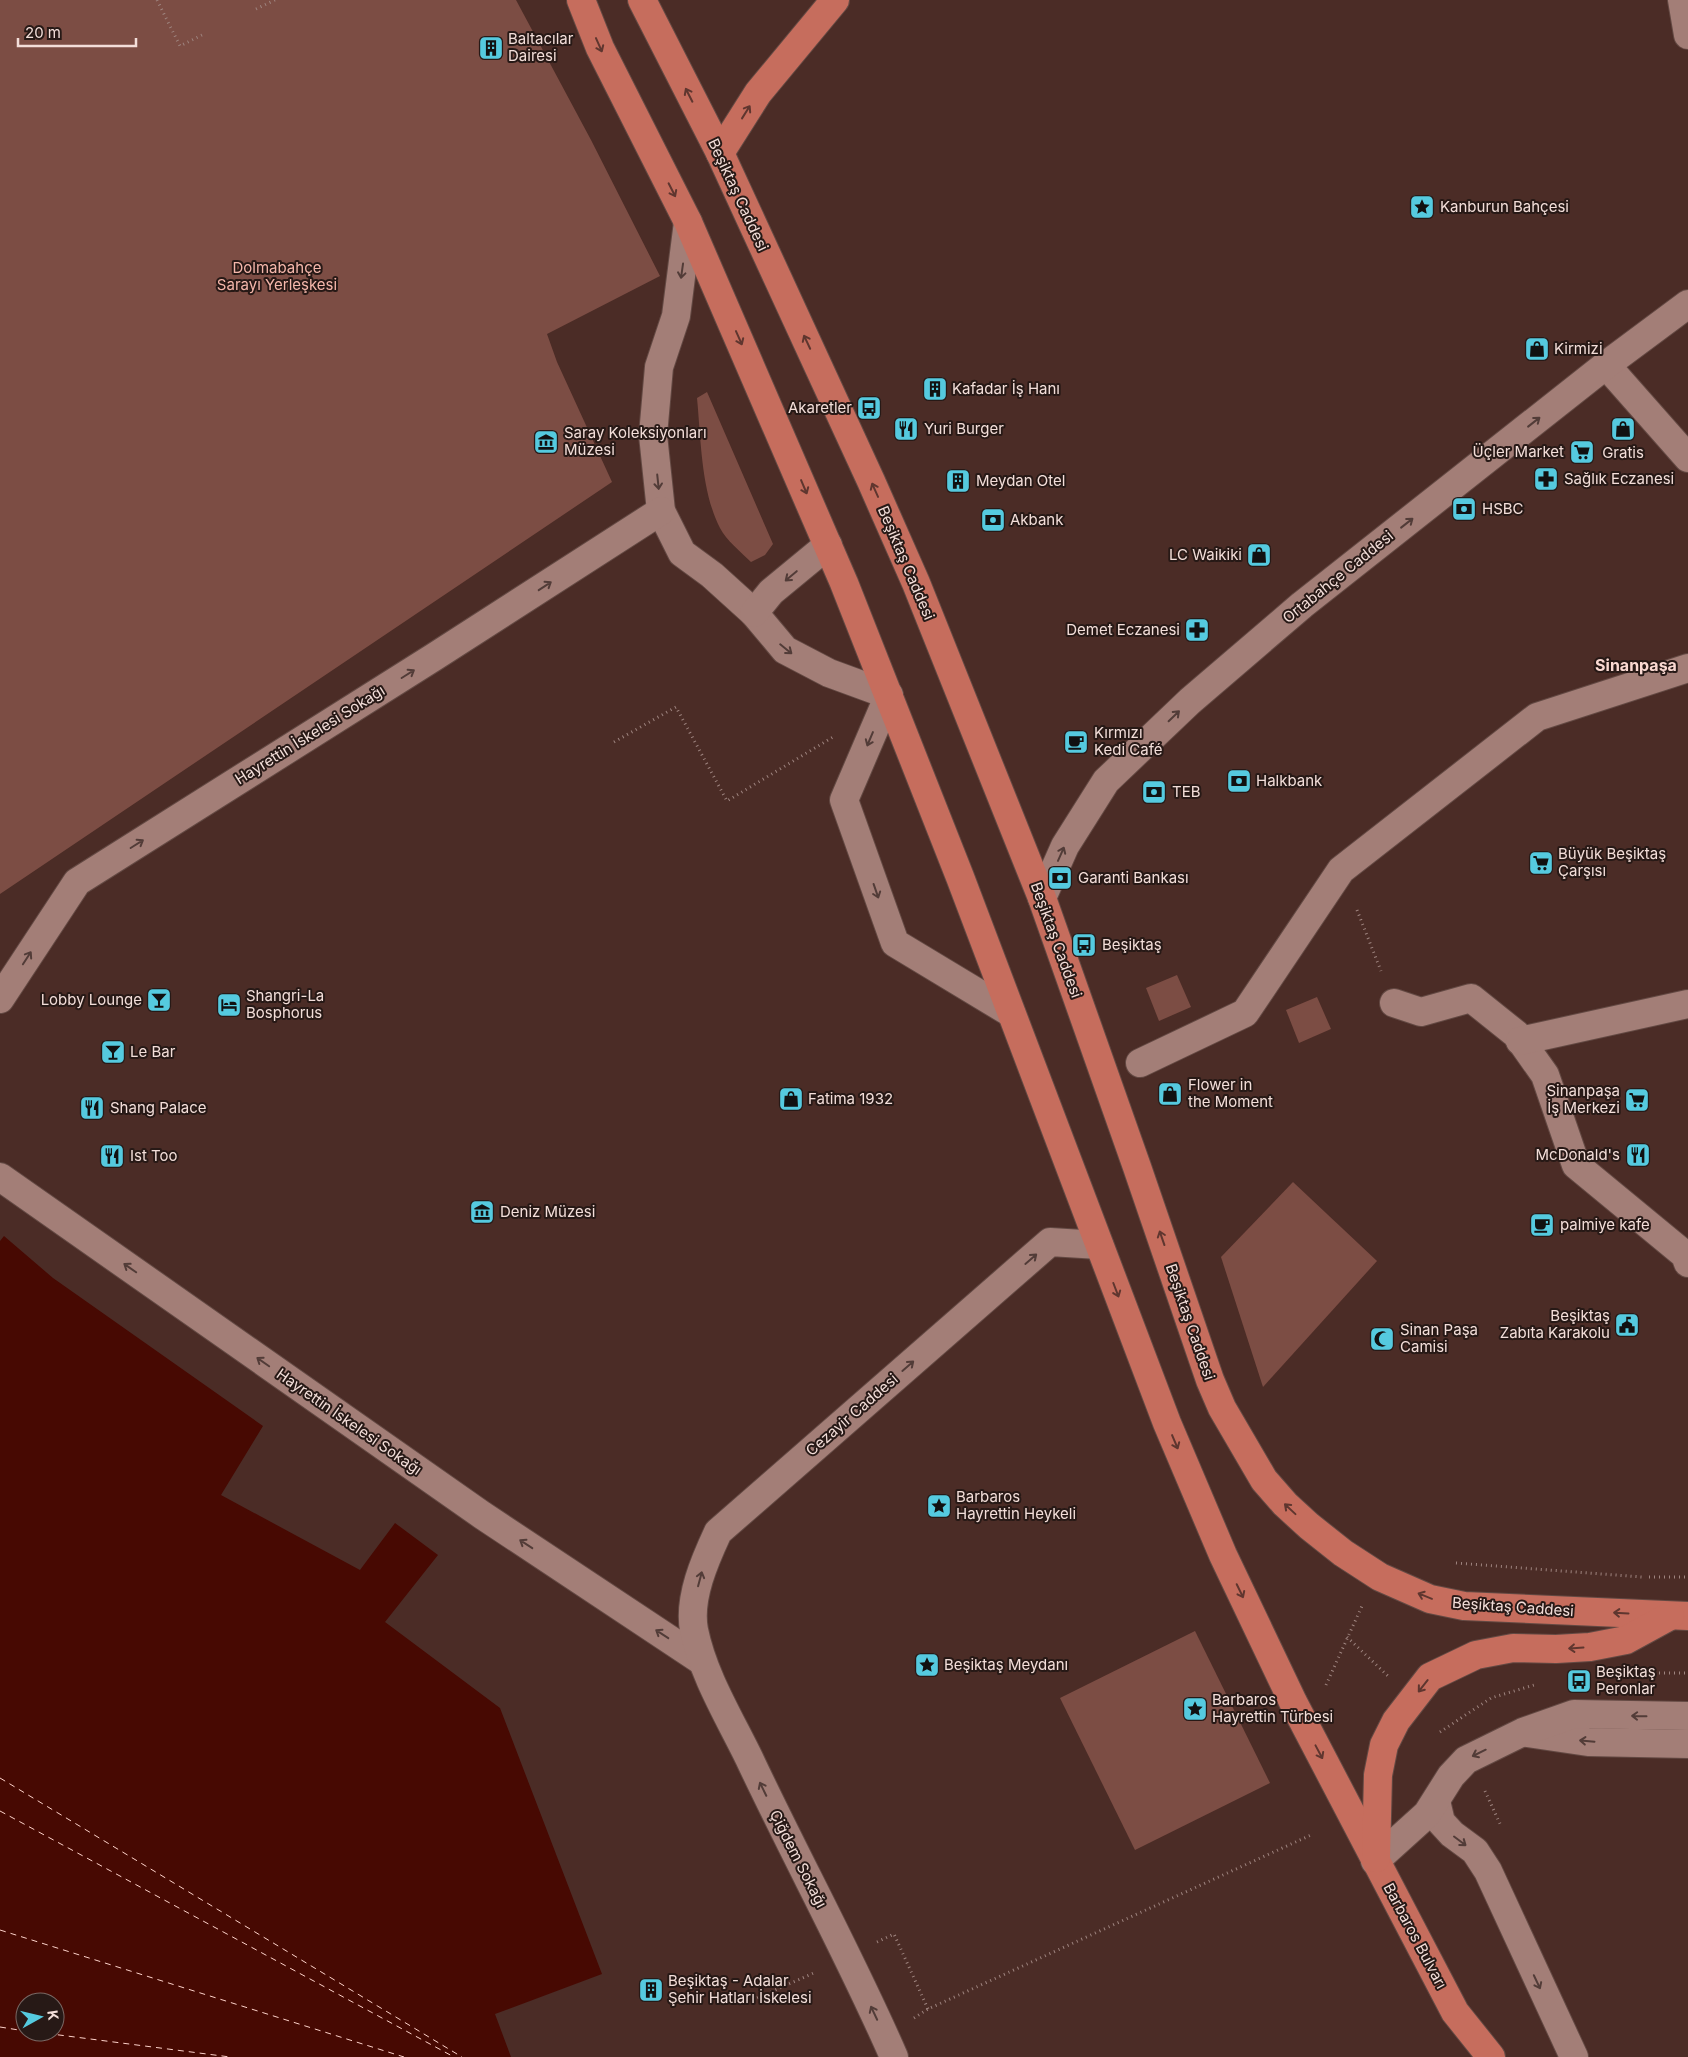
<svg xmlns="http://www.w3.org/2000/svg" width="1688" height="2057" viewBox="0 0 1688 2057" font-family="Inter,sans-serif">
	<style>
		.green { fill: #7c4d44 }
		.water { fill: #470902; fill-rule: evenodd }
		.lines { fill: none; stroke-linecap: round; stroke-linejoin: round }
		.ferry { stroke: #fdd2ca; stroke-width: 1; stroke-dasharray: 6 5; stroke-linecap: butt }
		.minor-casing { stroke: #634943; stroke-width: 30 }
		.major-casing { stroke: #634943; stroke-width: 30 }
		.path { stroke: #9e847f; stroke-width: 3; stroke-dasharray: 1 4; stroke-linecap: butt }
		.minor { stroke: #a37e77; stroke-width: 28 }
		.major { stroke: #c66d5d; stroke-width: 28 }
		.oneway { stroke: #5f362f }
		.oneway2 { stroke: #523c38 }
		.labels { text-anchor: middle; stroke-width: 4; stroke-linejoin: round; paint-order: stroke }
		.poi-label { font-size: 15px; fill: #f3ded9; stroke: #271916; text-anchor: start }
		.street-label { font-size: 15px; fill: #f3ded9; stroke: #271916 }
		.park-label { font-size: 15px; fill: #f5b7ab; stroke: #271916 }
		.neighbourhood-label { font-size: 16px; font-weight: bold; fill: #fad9d2; stroke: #271916 }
	</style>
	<rect width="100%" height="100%" fill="#4b2c26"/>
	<g class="green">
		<path d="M0,0h516l75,140 69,136 -113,58 10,28 55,120 -612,412z"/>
		<path d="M707,392l66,152 -8,11 -14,7c-10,-10 -25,-22 -31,-34 -19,-37 -19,-89 -23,-130z"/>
		<path d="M1177,975l14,32 -32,14 -13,-33z"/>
		<path d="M1317,997l14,32 -32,14 -13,-33z"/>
		<path d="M1293,1182l84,79 -114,126 -42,-130z"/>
		<path d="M1195,1631l75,152 -135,67 -75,-152z"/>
	</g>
	<path class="water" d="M4,1236l49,42 210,148 -42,69 139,75 35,-47 43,32 -53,67 115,86 102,266 -107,40 16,43h-511v-816zM25,2002h30v30h-30z"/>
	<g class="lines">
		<g class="ferry">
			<path d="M0,1778l462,279"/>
			<path d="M0,1811l454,246"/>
			<path d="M0,1930l404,127"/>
			<path d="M0,2027l25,4"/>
			<path d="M36,2032l194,25"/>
		</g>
		<defs>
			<g id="minor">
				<path d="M1682,0l6,35"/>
				<path d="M688,222l-12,94 -17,51 -6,68 8,76 21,42 30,22 42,38 31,37 44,23 60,22 -45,105 51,143 116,70"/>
				<path d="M1606,365l82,93"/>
				<path d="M754,613l17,-21 57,-47"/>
				<path d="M1042,898l23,-52 41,-65 84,-80 112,-96 304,-240 82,-61"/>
				<path d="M0,999l77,-117 357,-225 227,-146"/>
				<path d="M1394,1003l27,9 50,-14 45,36 29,41 31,90 109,90 3,8"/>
				<path d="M1520,1041l168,-37"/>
				<path d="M1140,1063l105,-50 96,-143 196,-153 151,-49"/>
				<path d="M0,1177l482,338 220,146"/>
				<path d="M1527,1733l61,9 100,2"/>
				<path d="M1436,1801l5,21 11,12 23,17 13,20 86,186"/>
				<path d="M1375,1861l52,-47 24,-38 15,-16 57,-28 51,-18 114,2"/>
				<path d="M894,2057c-44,-101 -98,-199 -145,-299 -20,-41 -46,-83 -55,-128 -6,-32 11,-70 24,-98l332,-290 49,3"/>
			</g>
			<g id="major">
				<path d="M581,0l19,48 88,174 156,361 116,294 207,546 56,132 70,147 162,310 36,45"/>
				<path d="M642,0l78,153 151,328 45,102 126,315 95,269 73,213 12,28 42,72 21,24 24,22 34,27 37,24 50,22 34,7 224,10"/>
				<path d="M720,153l38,-60 77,-93"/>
				<path d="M1376,1858l2,-83 6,-30 12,-24 34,-44 46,-22 37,-7 43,1 34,-2 36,-7 44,-24"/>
			</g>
		</defs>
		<use href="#minor" class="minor-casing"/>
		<use href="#major" class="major-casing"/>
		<g class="path">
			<path d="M157,0l23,46 24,-12"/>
			<path d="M256,9l19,-9"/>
			<path d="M614,742l62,-35 51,94 106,-64"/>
			<path d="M1357,910l24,61"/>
			<path d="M1456,1563l186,14"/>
			<path d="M1649,1577h39"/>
			<path d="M1347,1637l42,40"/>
			<path d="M1639,1673h49"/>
			<path d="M1326,1685l36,-79"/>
			<path d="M1440,1732l51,-34 43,-13"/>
			<path d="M1485,1791l16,35"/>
			<path d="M877,1942l17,-8 34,75"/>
			<path d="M748,2002l68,-30"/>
			<path d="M914,2018l14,-9 383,-174"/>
		</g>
		<use href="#minor" class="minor"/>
		<use href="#major" class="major"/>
	</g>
	<defs><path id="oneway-shaft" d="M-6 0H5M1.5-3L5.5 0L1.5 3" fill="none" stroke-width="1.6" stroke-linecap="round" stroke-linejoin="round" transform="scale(1.25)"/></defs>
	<g class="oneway">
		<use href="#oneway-shaft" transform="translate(599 45) rotate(66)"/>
		<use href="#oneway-shaft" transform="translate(689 95) rotate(-117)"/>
		<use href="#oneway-shaft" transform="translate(746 112) rotate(-58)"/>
		<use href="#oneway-shaft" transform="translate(672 190) rotate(63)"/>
		<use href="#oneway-shaft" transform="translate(739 338) rotate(66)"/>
		<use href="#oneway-shaft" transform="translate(807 342) rotate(-115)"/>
		<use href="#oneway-shaft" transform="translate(804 487) rotate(67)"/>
		<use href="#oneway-shaft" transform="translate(875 490) rotate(-114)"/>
		<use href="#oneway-shaft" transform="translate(1162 1238) rotate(-109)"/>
		<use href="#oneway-shaft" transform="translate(1116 1290) rotate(69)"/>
		<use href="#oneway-shaft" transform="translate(1175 1442) rotate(67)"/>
		<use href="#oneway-shaft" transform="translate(1290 1509) rotate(-137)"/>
		<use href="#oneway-shaft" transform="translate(1240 1591) rotate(64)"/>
		<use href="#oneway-shaft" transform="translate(1425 1596) rotate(-158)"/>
		<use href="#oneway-shaft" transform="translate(1621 1613) rotate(-177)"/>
		<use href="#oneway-shaft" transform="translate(1576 1648) rotate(176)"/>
		<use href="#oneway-shaft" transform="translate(1423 1686) rotate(128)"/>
		<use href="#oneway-shaft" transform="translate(1319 1752) rotate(62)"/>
	</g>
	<g class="oneway2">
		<use href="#oneway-shaft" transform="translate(682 271) rotate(98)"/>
		<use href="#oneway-shaft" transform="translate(1534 422) rotate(-38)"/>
		<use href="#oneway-shaft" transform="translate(658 482) rotate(84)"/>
		<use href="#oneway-shaft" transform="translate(1407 523) rotate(-38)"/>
		<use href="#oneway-shaft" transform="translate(791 576) rotate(140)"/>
		<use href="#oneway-shaft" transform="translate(545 586) rotate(-33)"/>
		<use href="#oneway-shaft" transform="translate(786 649) rotate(39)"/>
		<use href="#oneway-shaft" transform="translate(408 674) rotate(-32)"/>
		<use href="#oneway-shaft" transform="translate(1174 716) rotate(-44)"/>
		<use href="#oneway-shaft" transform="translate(870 739) rotate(113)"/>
		<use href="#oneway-shaft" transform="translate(137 844) rotate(-32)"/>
		<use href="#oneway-shaft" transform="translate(1061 854) rotate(-66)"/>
		<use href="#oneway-shaft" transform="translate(876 891) rotate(71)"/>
		<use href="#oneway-shaft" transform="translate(27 958) rotate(-57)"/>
		<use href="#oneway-shaft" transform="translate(1031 1259) rotate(-41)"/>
		<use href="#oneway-shaft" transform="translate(130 1268) rotate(-145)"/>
		<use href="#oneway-shaft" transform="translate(263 1362) rotate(-145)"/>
		<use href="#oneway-shaft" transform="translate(908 1366) rotate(-41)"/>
		<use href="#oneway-shaft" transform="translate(526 1544) rotate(-147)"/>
		<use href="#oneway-shaft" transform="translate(700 1579) rotate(-75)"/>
		<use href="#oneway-shaft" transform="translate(662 1634) rotate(-147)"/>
		<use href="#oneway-shaft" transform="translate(1639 1716) rotate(-179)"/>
		<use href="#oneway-shaft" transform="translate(1587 1741) rotate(-175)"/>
		<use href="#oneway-shaft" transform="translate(1479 1753) rotate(154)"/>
		<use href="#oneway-shaft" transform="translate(763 1789) rotate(-116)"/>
		<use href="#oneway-shaft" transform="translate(1460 1841) rotate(37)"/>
		<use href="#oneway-shaft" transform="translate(1537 1982) rotate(65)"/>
		<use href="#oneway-shaft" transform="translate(874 2013) rotate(-115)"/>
	</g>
	<defs>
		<symbol id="building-square" viewBox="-11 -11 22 22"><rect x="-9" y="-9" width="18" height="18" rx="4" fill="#55cadf" stroke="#271916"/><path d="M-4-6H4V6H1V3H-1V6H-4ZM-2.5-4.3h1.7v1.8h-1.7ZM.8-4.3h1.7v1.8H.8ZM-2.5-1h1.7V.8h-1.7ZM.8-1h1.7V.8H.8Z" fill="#111"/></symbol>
		<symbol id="sight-square" viewBox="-11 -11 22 22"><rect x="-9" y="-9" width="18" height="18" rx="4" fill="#55cadf" stroke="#271916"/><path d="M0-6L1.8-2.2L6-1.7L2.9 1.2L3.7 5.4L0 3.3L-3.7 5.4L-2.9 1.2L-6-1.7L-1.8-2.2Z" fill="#111"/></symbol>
		<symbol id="shop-square" viewBox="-11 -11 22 22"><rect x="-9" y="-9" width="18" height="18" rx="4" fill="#55cadf" stroke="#271916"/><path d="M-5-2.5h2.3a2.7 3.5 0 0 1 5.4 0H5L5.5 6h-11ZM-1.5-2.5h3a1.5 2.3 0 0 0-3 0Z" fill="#111"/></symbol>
		<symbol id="bus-square" viewBox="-11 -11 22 22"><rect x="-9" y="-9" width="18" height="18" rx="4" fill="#55cadf" stroke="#271916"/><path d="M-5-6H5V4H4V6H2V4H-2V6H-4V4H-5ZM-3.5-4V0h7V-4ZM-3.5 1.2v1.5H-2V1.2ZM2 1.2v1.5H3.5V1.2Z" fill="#111"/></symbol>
		<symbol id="restaurant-square" viewBox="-11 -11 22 22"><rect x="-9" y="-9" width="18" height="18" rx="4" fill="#55cadf" stroke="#271916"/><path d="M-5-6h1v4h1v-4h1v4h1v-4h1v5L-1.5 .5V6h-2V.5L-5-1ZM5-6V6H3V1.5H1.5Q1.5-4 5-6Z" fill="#111"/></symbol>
		<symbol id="museum-square" viewBox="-11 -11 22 22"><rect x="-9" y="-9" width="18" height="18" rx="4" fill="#55cadf" stroke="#271916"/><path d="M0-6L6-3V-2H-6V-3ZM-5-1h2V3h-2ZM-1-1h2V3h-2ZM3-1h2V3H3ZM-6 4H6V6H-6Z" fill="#111"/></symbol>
		<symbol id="supermarket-square" viewBox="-11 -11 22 22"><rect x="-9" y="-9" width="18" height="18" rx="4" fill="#55cadf" stroke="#271916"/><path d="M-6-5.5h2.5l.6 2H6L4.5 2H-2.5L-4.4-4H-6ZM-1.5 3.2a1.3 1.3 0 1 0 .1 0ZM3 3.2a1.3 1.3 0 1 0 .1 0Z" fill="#111"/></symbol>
		<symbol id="pharmacy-square" viewBox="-11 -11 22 22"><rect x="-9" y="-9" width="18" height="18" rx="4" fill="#55cadf" stroke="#271916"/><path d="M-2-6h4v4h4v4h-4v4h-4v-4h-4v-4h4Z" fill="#111"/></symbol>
		<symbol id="bank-square" viewBox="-11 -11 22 22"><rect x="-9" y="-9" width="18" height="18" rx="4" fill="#55cadf" stroke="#271916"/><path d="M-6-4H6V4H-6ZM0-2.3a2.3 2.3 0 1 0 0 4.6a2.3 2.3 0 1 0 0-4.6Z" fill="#111"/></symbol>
		<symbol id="cafe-square" viewBox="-11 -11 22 22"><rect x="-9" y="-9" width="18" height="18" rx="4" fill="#55cadf" stroke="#271916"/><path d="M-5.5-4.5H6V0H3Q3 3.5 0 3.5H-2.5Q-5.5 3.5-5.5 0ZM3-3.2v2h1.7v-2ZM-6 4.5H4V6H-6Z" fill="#111"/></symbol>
		<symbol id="bar-square" viewBox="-11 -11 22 22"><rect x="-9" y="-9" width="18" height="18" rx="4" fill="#55cadf" stroke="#271916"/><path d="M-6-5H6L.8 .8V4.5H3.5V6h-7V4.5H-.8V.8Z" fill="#111"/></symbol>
		<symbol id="hotel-square" viewBox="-11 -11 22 22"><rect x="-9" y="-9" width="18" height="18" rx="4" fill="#55cadf" stroke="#271916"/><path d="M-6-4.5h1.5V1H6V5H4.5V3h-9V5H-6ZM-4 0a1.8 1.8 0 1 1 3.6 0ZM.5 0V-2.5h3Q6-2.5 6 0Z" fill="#111"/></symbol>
		<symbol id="civic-square" viewBox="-11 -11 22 22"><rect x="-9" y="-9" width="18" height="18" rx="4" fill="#55cadf" stroke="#271916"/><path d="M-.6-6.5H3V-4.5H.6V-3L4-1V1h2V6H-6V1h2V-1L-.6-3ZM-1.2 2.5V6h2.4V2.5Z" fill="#111"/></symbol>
		<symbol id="mosque-square" viewBox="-11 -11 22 22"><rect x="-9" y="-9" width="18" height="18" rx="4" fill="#55cadf" stroke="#271916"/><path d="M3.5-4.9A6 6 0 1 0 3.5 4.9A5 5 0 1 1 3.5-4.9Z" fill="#111"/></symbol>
	</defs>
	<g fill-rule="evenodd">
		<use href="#building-square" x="477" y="34" width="28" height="28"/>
		<use href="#sight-square" x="1408" y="193" width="28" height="28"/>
		<use href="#shop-square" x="1523" y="335" width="28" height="28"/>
		<use href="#building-square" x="921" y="375" width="28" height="28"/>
		<use href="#bus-square" x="855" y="394" width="28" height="28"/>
		<use href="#restaurant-square" x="892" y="415" width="28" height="28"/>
		<use href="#shop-square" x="1609" y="415" width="28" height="28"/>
		<use href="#museum-square" x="532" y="428" width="28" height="28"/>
		<use href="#supermarket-square" x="1568" y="438" width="28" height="28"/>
		<use href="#pharmacy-square" x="1532" y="465" width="28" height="28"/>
		<use href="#building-square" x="944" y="467" width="28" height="28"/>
		<use href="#bank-square" x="1450" y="495" width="28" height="28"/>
		<use href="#bank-square" x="979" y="506" width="28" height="28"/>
		<use href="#shop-square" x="1245" y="541" width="28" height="28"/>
		<use href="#pharmacy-square" x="1183" y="616" width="28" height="28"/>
		<use href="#cafe-square" x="1062" y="728" width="28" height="28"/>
		<use href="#bank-square" x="1225" y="767" width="28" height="28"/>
		<use href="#bank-square" x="1140" y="778" width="28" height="28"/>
		<use href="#supermarket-square" x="1527" y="849" width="28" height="28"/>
		<use href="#bank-square" x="1046" y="864" width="28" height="28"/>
		<use href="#bus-square" x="1070" y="931" width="28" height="28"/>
		<use href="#bar-square" x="145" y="986" width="28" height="28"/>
		<use href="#hotel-square" x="215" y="991" width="28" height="28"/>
		<use href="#bar-square" x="99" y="1038" width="28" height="28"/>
		<use href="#shop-square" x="1156" y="1080" width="28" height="28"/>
		<use href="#shop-square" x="777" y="1085" width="28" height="28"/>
		<use href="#supermarket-square" x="1623" y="1086" width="28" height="28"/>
		<use href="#restaurant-square" x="78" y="1094" width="28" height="28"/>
		<use href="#restaurant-square" x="1624" y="1141" width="28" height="28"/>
		<use href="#restaurant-square" x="98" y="1142" width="28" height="28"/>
		<use href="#museum-square" x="468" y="1198" width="28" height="28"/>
		<use href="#cafe-square" x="1528" y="1211" width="28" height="28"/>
		<use href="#civic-square" x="1613" y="1311" width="28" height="28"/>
		<use href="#mosque-square" x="1368" y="1325" width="28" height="28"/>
		<use href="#sight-square" x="925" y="1492" width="28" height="28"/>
		<use href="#sight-square" x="913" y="1651" width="28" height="28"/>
		<use href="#bus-square" x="1565" y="1667" width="28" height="28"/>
		<use href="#sight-square" x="1181" y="1695" width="28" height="28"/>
		<use href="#building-square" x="637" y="1976" width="28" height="28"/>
	</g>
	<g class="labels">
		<g class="poi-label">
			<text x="508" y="44">Baltacılar<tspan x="508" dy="17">Dairesi</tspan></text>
			<text x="1440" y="212">Kanburun Bahçesi</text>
			<text x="1554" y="354">Kirmizi</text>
			<text x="952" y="394">Kafadar İş Hanı</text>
			<text x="852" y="413" text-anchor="end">Akaretler</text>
			<text x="924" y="434">Yuri Burger</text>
			<text x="564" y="438">Saray Koleksiyonları<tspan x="564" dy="17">Müzesi</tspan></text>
			<text x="1564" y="457" text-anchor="end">Üçler Market</text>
			<text x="1623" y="458" text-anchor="middle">Gratis</text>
			<text x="1564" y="484">Sağlık Eczanesi</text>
			<text x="976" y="486">Meydan Otel</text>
			<text x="1482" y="514">HSBC</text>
			<text x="1010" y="525">Akbank</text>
			<text x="1242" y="560" text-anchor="end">LC Waikiki</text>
			<text x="1180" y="635" text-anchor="end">Demet Eczanesi</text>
			<text x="1094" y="738">Kırmızı<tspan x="1094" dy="17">Kedi Café</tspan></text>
			<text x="1256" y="786">Halkbank</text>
			<text x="1172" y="797">TEB</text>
			<text x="1558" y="859">Büyük Beşiktaş<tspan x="1558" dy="17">Çarşısı</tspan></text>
			<text x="1078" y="883">Garanti Bankası</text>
			<text x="1102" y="950">Beşiktaş</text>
			<text x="246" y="1001">Shangri-La<tspan x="246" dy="17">Bosphorus</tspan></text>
			<text x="142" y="1005" text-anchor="end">Lobby Lounge</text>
			<text x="130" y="1057">Le Bar</text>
			<text x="1188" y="1090">Flower in<tspan x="1188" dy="17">the Moment</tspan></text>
			<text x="1620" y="1096" text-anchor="end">Sinanpaşa<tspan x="1620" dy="17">İş Merkezi</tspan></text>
			<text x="808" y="1104">Fatima 1932</text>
			<text x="110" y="1113">Shang Palace</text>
			<text x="1620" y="1160" text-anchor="end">McDonald's</text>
			<text x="130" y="1161">Ist Too</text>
			<text x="500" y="1217">Deniz Müzesi</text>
			<text x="1560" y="1230">palmiye kafe</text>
			<text x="1610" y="1321" text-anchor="end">Beşiktaş<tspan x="1610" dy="17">Zabıta Karakolu</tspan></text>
			<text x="1400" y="1335">Sinan Paşa<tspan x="1400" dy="17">Camisi</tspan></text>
			<text x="956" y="1502">Barbaros<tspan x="956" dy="17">Hayrettin Heykeli</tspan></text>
			<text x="944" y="1670">Beşiktaş Meydanı</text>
			<text x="1596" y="1677">Beşiktaş<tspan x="1596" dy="17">Peronlar</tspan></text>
			<text x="1212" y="1705">Barbaros<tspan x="1212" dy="17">Hayrettin Türbesi</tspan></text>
			<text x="668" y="1986">Beşiktaş - Adalar<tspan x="668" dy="17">Şehir Hatları İskelesi</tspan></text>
		</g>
		<g class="street-label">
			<text transform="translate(738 195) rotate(65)" y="5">Beşiktaş Caddesi</text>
			<text transform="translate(906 563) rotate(67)" y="5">Beşiktaş Caddesi</text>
			<text transform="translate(1338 577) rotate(-39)" y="5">Ortabahçe Caddesi</text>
			<text transform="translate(310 735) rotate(-32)" y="5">Hayrettin İskelesi Sokağı</text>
			<text transform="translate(1056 940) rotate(70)" y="5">Beşiktaş Caddesi</text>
			<text transform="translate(1190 1322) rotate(71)" y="5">Beşiktaş Caddesi</text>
			<text transform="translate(852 1415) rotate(-41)" y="5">Cezayir Caddesi</text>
			<text transform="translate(349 1422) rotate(35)" y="5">Hayrettin İskelesi Sokağı</text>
			<text transform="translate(1513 1607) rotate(4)" y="5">Beşiktaş Caddesi</text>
			<text transform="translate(798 1859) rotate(63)" y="5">Çiğdem Sokağı</text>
			<text transform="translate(1415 1936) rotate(62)" y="5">Barbaros Bulvarı</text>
		</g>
		<g class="park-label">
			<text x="277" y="273">Dolmabahçe<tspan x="277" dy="17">Sarayı Yerleşkesi</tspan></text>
		</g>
		<g class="neighbourhood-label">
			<text x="1636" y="671">Sinanpaşa</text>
		</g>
	</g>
	<g transform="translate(40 2017) rotate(82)"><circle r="24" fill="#271916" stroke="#796864"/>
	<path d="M0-4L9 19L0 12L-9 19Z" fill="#55cadf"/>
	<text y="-8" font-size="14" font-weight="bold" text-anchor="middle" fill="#f3ded9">K</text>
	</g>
	<path d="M18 38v8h118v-8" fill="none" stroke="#f3ded9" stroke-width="2.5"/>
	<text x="25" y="38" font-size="15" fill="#f3ded9" stroke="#271916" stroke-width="4" paint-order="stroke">20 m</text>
</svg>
